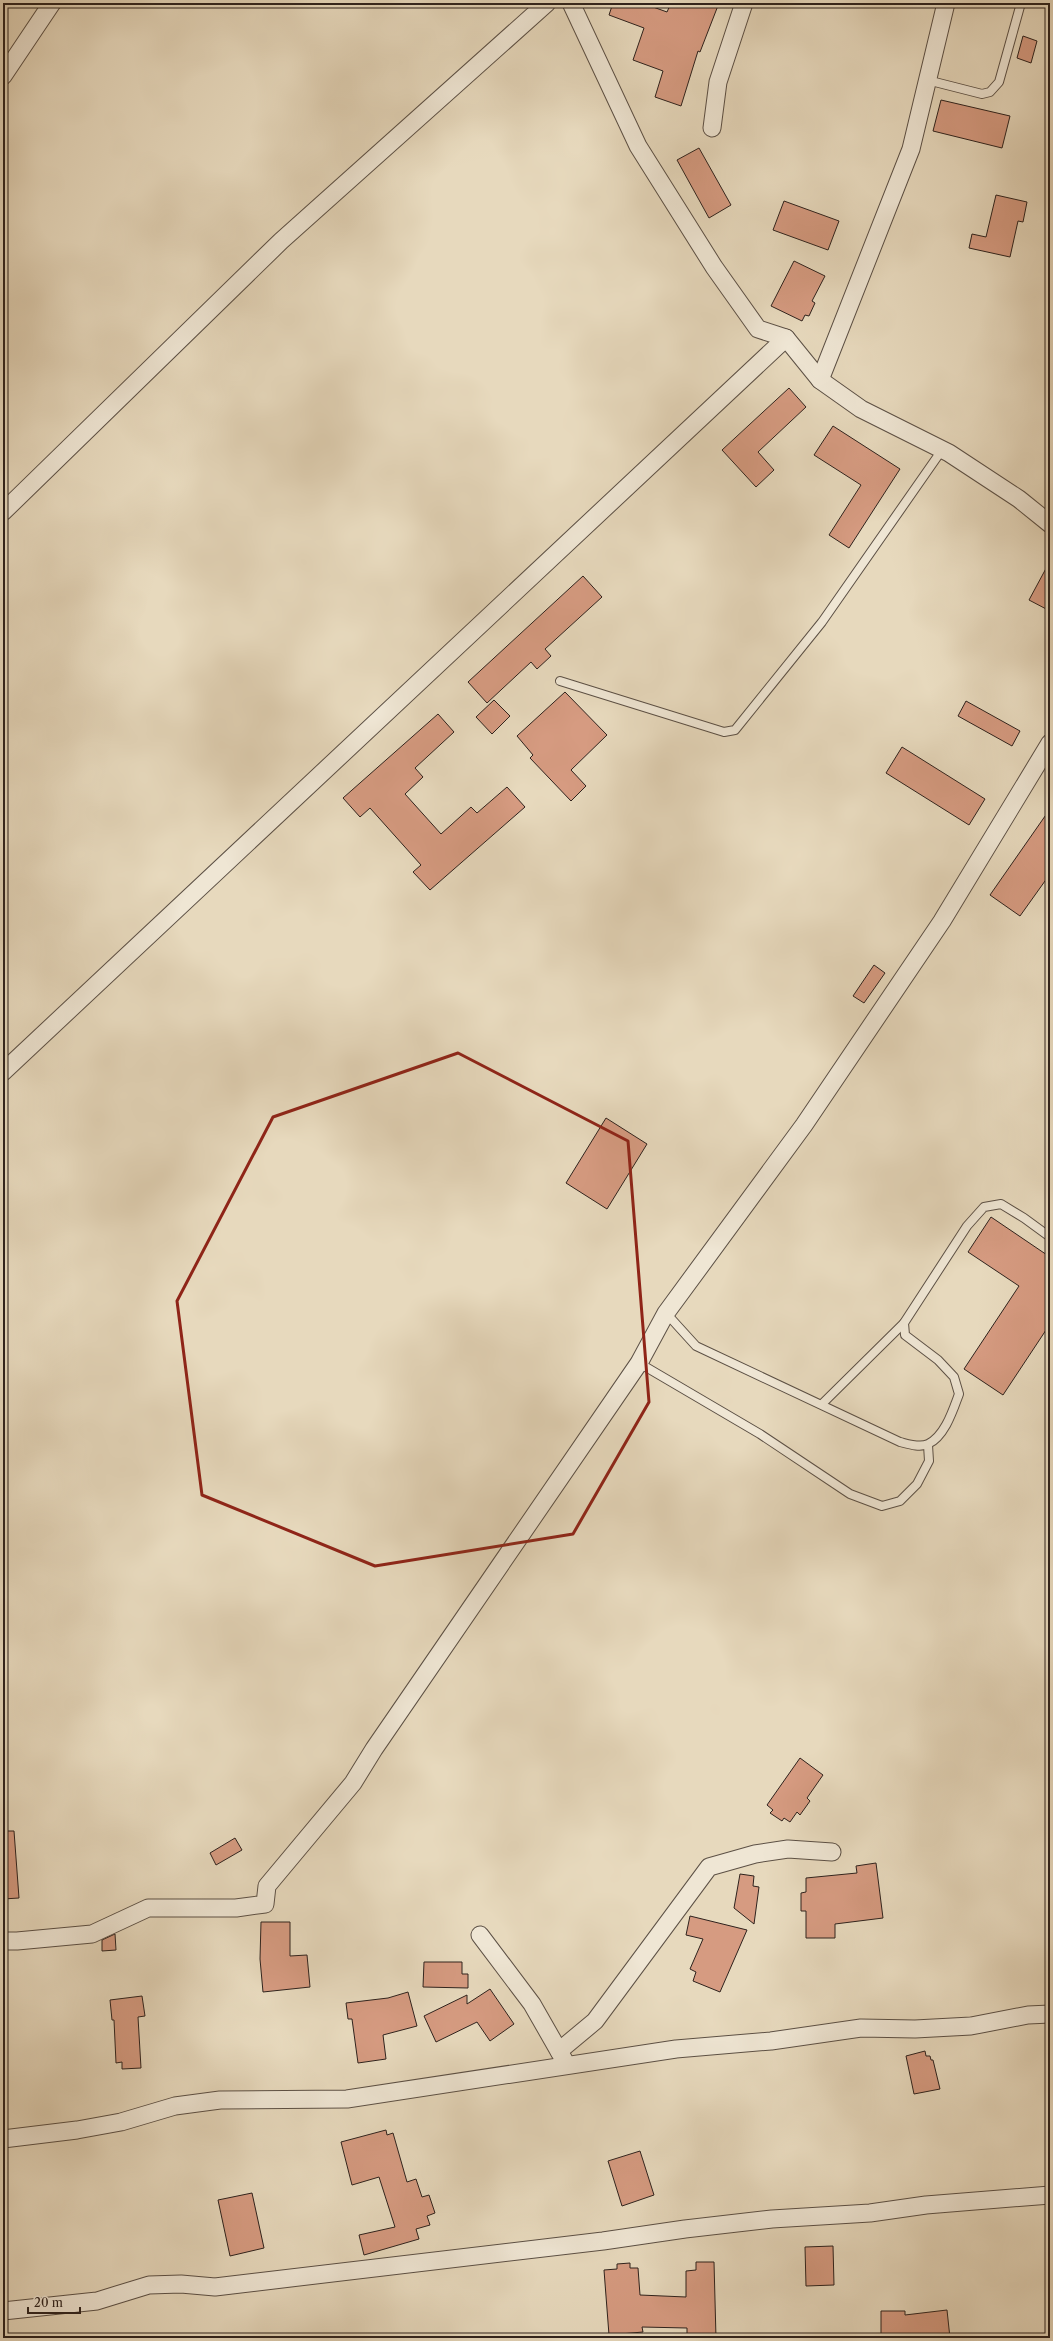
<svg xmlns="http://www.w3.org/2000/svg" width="1053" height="2341" viewBox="0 0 1053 2341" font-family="'Libre Caslon Text',serif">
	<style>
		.building { fill: #d69b81; stroke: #2e221d }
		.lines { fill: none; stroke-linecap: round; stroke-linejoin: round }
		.service-casing { stroke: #5c5045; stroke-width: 10 }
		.minor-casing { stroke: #5c5045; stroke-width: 19 }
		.service { stroke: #efe6d4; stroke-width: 8 }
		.minor { stroke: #efe6d4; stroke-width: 17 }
		.marked { fill: none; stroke: #8f2418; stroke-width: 3; stroke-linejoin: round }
	</style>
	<rect width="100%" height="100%" fill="#e7d9bd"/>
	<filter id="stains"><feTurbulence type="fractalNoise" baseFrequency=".005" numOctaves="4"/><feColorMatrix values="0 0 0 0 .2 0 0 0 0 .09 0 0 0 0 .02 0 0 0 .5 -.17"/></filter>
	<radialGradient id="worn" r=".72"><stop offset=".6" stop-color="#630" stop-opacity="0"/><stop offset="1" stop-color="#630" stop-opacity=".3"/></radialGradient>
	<g class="building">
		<path d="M613,3h29l25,9 4,-9h48l-19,49 -2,-1 -17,55 -26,-9 8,-26 -30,-11 11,-32 -35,-13z"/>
		<path d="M1023,36l14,5 -6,22 -14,-5z"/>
		<path d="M941,100l69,16 -8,32 -69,-17z"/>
		<path d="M699,148l32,57 -22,13 -32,-58z"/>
		<path d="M996,195l31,7 -4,20 -5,-1 -8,36 -41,-9 3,-14 14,3z"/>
		<path d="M784,201l55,20 -11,29 -55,-20z"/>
		<path d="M794,261l31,15 -13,25 3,2 -6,13 -4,-1 -3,6 -31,-15z"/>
		<path d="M789,388l17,19 -48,45 16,18 -18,17 -34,-37z"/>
		<path d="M833,426l67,43 -51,79 -20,-13 32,-50 -47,-30z"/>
		<path d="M1050,561v50l-21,-11z"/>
		<path d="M583,576l19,21 -57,52 6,7 -14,13 -6,-7 -44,41 -19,-21z"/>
		<path d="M565,692l42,43 -36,35 15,16 -15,15 -41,-43 3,-3 -16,-19z"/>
		<path d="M494,700l16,16 -18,18 -16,-17z"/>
		<path d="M966,701l54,30 -8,15 -54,-30z"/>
		<path d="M438,714l16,18 -39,36 8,9 -18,17 36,40 30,-27 6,6 30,-26 18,20 -95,83 -17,-18 8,-7 -51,-57 -10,9 -17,-19z"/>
		<path d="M902,747l83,52 -16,26 -83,-52z"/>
		<path d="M1050,809v65l-30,42 -30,-21z"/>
		<path d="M874,965l11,8 -21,30 -11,-7z"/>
		<path d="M606,1118l41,26 -40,65 -41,-26z"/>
		<path d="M991,1217l59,40v67l-47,71 -39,-26 55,-83 -51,-34z"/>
		<path d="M800,1758l23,17 -16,23 3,3 -10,14 -3,-3 -7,10 -6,-4 -2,3 -12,-8 3,-3 -6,-5z"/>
		<path d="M3,1831h11l5,67 -16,1z"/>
		<path d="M235,1838l7,12 -26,15 -6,-12z"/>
		<path d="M876,1863l7,55 -48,6v14h-29v-27h-5v-18l5,-1v-14l51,-5 -1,-7z"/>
		<path d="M740,1874l14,2 -1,10 6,1 -5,37 -20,-16z"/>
		<path d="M690,1916l57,14 -27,62 -27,-11 3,-9 -6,-3 13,-30 -17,-4z"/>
		<path d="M261,1922h29v34l17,-1 3,32 -47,5 -3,-33z"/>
		<path d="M115,1934l1,16 -14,1v-11z"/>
		<path d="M424,1962h38v12h6v14l-45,-1z"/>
		<path d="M490,1989l24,35 -24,17 -13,-19 -41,20 -12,-26 43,-21v9z"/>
		<path d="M408,1992l9,34 -34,9 3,24 -28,4 -6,-44h-4l-2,-16 42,-5z"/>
		<path d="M142,1996l3,20 -7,1 3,51 -19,1v-7l-6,1 -2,-43h-2l-2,-20z"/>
		<path d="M925,2051l1,5h4l1,4h2l7,29 -26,5 -8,-38z"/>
		<path d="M386,2130l1,5 6,-2 14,49 9,-3 6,18 7,-2 6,18 -8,3 3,9 -14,4 3,10 -55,16 -5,-20 36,-8 -16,-50 -27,8 -11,-43z"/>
		<path d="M640,2151l14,44 -32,11 -14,-45z"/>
		<path d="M252,2193l12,55 -34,8 -12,-56z"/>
		<path d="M833,2246l1,39 -28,1 -1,-39z"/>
		<path d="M696,2262h18l2,76h-29v-10l-45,-1 1,5 -34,3 -5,-65 13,-1v-5l13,-1v5h8l2,27 46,2v-26l10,-1z"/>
		<path d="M947,2310l3,28h-69v-27h24v4z"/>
	</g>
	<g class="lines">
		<defs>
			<g id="service">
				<path d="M927,80l55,14 8,-2 9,-10 22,-79"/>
				<path d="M560,681l164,51 11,-2 87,-108 120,-172"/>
				<path d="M666,1313l30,33 204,96c8,2 20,6 28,2 17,-8 25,-34 31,-50l-5,-17 -16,-17 -33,-25 -1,-12 63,-97 17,-19 17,-3 23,14 26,19"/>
				<path d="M639,1363l121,71 90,60 32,12 18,-5 17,-17 12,-23 -1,-16"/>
				<path d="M822,1404l82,-81"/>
			</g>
			<g id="minor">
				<path d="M571,3l67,143 76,121 44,62 28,9 34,42 41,29 88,44 70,46 31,25"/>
				<path d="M3,76l49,-73"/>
				<path d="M712,128l6,-46 26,-79"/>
				<path d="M820,380l91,-231 35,-146"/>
				<path d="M3,512l278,-271 266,-238"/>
				<path d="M3,1072l783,-734"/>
				<path d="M480,1935l52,69 32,56"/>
				<path d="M3,1941h14l75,-7 56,-26h88l29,-4 2,-18 86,-103 21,-34 265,-386 27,-50 138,-188 138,-204 108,-178"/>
				<path d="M559,2051l36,-30 114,-154 46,-13 33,-5 44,3"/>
				<path d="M3,2139l74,-9 44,-8 54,-16 45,-6 127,-1 329,-50 95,-8 90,-13 54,1 56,-3 57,-11 22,-1"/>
				<path d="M3,2311l94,-10 52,-16 32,-1 34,3 388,-46 82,-12 87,-10 98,-6 56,-8 124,-10"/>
			</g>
		</defs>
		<use href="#service" class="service-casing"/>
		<use href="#minor" class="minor-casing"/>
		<use href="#service" class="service"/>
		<use href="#minor" class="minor"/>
	</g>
	<path class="marked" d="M458,1053l170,88 21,261 -76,132 -198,32 -173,-71 -25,-194 96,-184z"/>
	<rect width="1053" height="2341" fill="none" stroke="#e7d9bd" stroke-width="16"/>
	<rect x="4" y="4" width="1045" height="2333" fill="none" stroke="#2e221d" stroke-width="2"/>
	<rect x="8" y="8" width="1037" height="2325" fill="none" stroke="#2e221d"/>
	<path d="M28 2307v6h52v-6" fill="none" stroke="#2e221d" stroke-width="2"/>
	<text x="34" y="2307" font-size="12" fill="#2e221d" stroke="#efe6d4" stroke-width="3" paint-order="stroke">20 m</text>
	<rect width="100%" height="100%" filter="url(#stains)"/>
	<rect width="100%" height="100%" fill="url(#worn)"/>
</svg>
